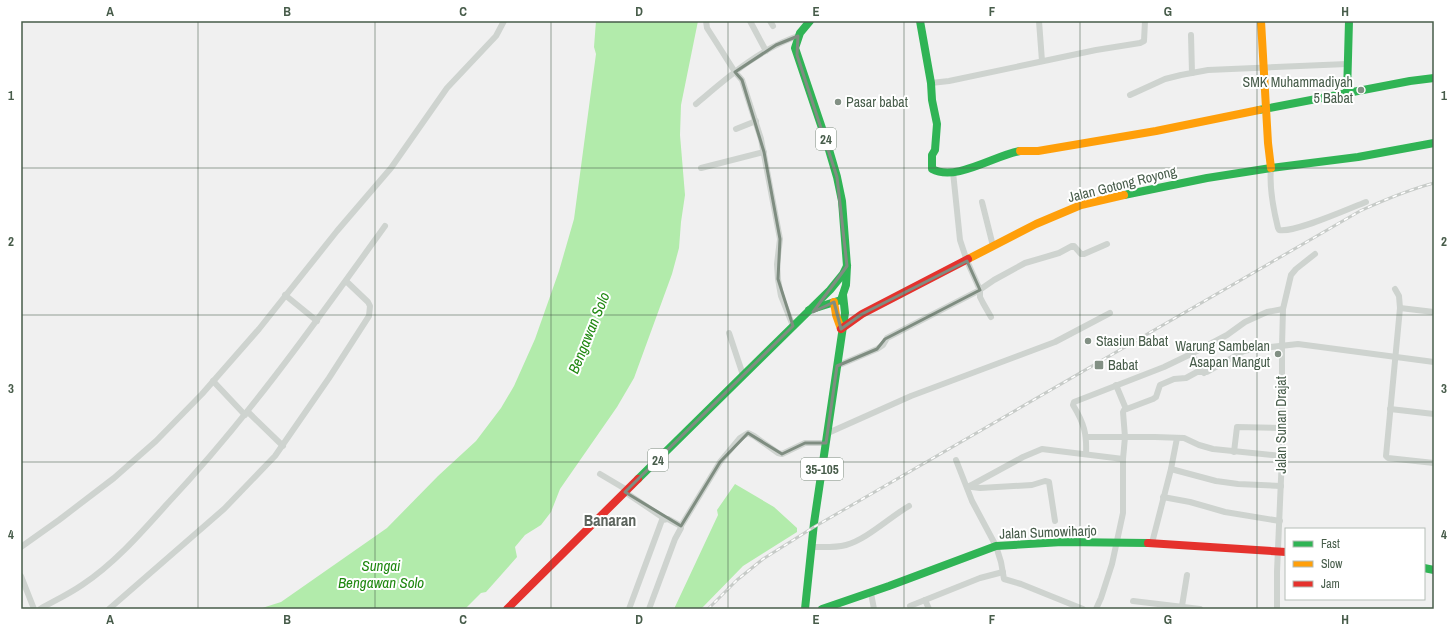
<svg xmlns="http://www.w3.org/2000/svg" width="1455" height="630" viewBox="0 0 1455 630" font-family="'Archivo Narrow',sans-serif">
	<style>
		.water { fill: #b2ebab }
		.lines { fill: none; stroke-linecap: round; stroke-linejoin: round }
		.street { stroke: #ced3cf; stroke-width: 6 }
		.fast { stroke: #30b455; stroke-width: 8 }
		.slow { stroke: #ff9f0a; stroke-width: 8 }
		.jam { stroke: #e5322d; stroke-width: 8 }
		.rail-casing { stroke: #c7cbc8; stroke-width: 3 }
		.rail { stroke: #fff; stroke-width: 1.5; stroke-dasharray: 4.5; stroke-linecap: butt }
		.marked { fill: none; stroke: #7f8d81; stroke-width: 3; stroke-linejoin: round }
		.grid { fill: none; stroke: #475c4a; stroke-width: 1; stroke-opacity: 0.55 }
		.poi-dot { fill: #829084; stroke: #fff; stroke-width: 1.5 }
		.labels { text-anchor: middle; stroke-width: 4; stroke-linejoin: round; paint-order: stroke }
		.shield { fill: #fff; stroke: #7e8d80; stroke-width: 1 }
		.shield-label { font-size: 13px; font-weight: bold; fill: #475c4a }
		.poi-label { font-size: 14px; fill: #475c4a; stroke: #fff; text-anchor: start }
		.street-label { font-size: 14px; fill: #475c4a; stroke: #fff }
		.water-label { font-size: 15px; font-style: italic; fill: #1f8810; stroke: #fff }
		.quarter-label { font-size: 16px; font-weight: bold; fill: #5c645d; stroke: #fff }
		.neatline { fill: none; stroke: #475c4a; stroke-width: 1.5 }
		.grid-label { font-size: 13px; text-anchor: middle; font-weight: bold; fill: #475c4a }
	</style>
	<rect width="100%" height="100%" fill="#f0f0f0"/>
	<g class="water">
		<path d="M596,21h102l-17,84 -1,30 5,60 -4,27 -2,26 -7,26 -38,104 -17,29 -57,82 -9,23 -10,13 -16,10 -10,12 2,10 -31,35 -5,1 -16,16h-206l22,-7 106,-74 51,-52 38,-35 25,-33 13,-22 21,-47 24,-68 15,-52 22,-165 -2,-7z"/>
		<path d="M735,484l39,23 23,21v4l-54,34 -42,43h-27l44,-94 -1,-5z"/>
	</g>
	<g class="lines">
		<g class="street">
			<path d="M706,21l1,7 9,14 19,30 7,8 19,59 19,100 -3,25 1,15 3,17 12,30"/>
			<path d="M750,21l16,30"/>
			<path d="M770,21l3,5"/>
			<path d="M1039,21l3,40"/>
			<path d="M1191,35l1,38"/>
			<path d="M931,83l18,-2 147,-31 44,-7 4,-2 1,-20"/>
			<path d="M1130,95l35,-16 16,-4 27,-5 139,-6"/>
			<path d="M696,104c31,-26 63,-55 102,-68"/>
			<path d="M736,129l20,-8"/>
			<path d="M701,168l63,-16"/>
			<path d="M1271,168c-2,20 2,40 7,60l1,2c16,3 69,-21 87,-28"/>
			<path d="M953,172l7,68 7,21 13,29v7l3,6 8,14"/>
			<path d="M982,202l11,44"/>
			<path d="M1395,289l4,7 1,12 -14,148 2,2 46,5"/>
			<path d="M285,295l32,26"/>
			<path d="M1400,308l34,4"/>
			<path d="M729,333l14,42"/>
			<path d="M1191,354l13,19"/>
			<path d="M837,366l40,-17 6,-4 4,-7 91,-47 16,-11 31,-17 34,-10 13,-7h2l7,8h3l23,-10"/>
			<path d="M213,381l32,34"/>
			<path d="M1116,385l10,24"/>
			<path d="M1390,409l44,5"/>
			<path d="M248,412l35,34"/>
			<path d="M828,433l83,-37 144,-54 55,-29"/>
			<path d="M1087,437h68l29,1 15,7 14,4 69,7"/>
			<path d="M1234,452l3,-25 44,1"/>
			<path d="M1086,454c1,-20 -2,-31 -13,-49l1,-3 90,-35 27,-13 36,-19 18,-13 22,-10 16,-3"/>
			<path d="M956,460l16,41 24,45 5,16 3,17 17,5 62,25"/>
			<path d="M1171,469l45,12 22,3 43,2"/>
			<path d="M600,474l27,16"/>
			<path d="M970,486l2,1 8,1 52,-3 13,-4 4,1 6,39"/>
			<path d="M968,487l55,-30 19,-8 81,10"/>
			<path d="M625,492l40,27"/>
			<path d="M1163,497l27,5 35,10 55,9"/>
			<path d="M1152,543l19,-74 6,-31"/>
			<path d="M21,547l38,-27 55,-42 42,-37 46,-47 57,-65 78,-98 54,-63 56,-80 49,-52 8,-15"/>
			<path d="M812,547c11,0 22,1 34,-2 20,-5 44,-28 63,-39"/>
			<path d="M21,576l13,33"/>
			<path d="M871,593l3,16"/>
			<path d="M925,600l4,9"/>
			<path d="M1133,601l67,8"/>
			<path d="M910,606l70,-28 23,-6"/>
			<path d="M1182,606l5,-31"/>
			<path d="M40,609c14,-8 29,-15 42,-24 33,-22 59,-52 85,-81 81,-86 149,-182 218,-278"/>
			<path d="M109,609l115,-100 51,-53 54,-78 40,-62 1,-10 -2,-4 -22,-21"/>
			<path d="M629,609l33,-89 6,-1 13,7 39,-64 20,-24 8,-5 6,3 24,17 4,1 23,-11h21"/>
			<path d="M649,609l26,-70 6,-11v-2"/>
			<path d="M1096,609l5,-11 11,-34 11,-51v-54l2,-22 -2,-25 1,-2 29,-11 3,-2 4,-12 14,-6 12,-1 11,-6h10l37,-21 9,-2 45,-5 136,18"/>
			<path d="M1277,609v-37l5,-116v-110l1,-37 8,-34 5,-6 19,-15"/>
		</g>
		<g class="fast">
			<path d="M920,21l11,62 1,17 5,24 -2,26 -3,5v14c24,13 63,-14 88,-18"/>
			<path d="M1347,94l2,-73"/>
			<path d="M1259,110l151,-29 24,-3"/>
			<path d="M1124,195l83,-17 64,-10 87,-11 76,-14"/>
			<path d="M809,310l32,-10 5,-15 1,-19 -5,-65 -5,-24 -10,-34 -32,-95 5,-15 10,-12"/>
			<path d="M638,479l192,-189 13,-16 4,-8"/>
			<path d="M1424,568l10,2"/>
			<path d="M805,609l9,-86 31,-210 -2,-18"/>
			<path d="M822,609l67,-23 107,-40 66,-4 86,1"/>
		</g>
		<g class="slow">
			<path d="M1261,21l7,122 3,25"/>
			<path d="M1020,151h18l118,-20 103,-21"/>
			<path d="M968,259l68,-35 45,-19 43,-10"/>
			<path d="M834,302l2,13 5,14"/>
		</g>
		<g class="jam">
			<path d="M841,329l21,-15 106,-55"/>
			<path d="M1148,543l138,9"/>
			<path d="M507,609l131,-130"/>
		</g>
		<defs>
			<path id="rail" d="M708,609l29,-29 26,-21 51,-32 546,-316c24,-11 48,-21 74,-28"/>
		</defs>
		<use href="#rail" class="rail-casing"/>
		<use href="#rail" class="rail"/>
	</g>
	<path class="marked" d="M798,36l-1,19 40,122 10,89 -34,46 21,-10 7,27 21,-15 105,-53 13,29 -95,49 -8,10 -40,17 -11,77h-21l-23,11 -34,-21 -28,29 -39,64 -56,-34 168,-166 -15,-47 2,-40 -16,-87 -22,-72 -7,-8 41,-27z"/>
	<path class="grid" d="M198,21v588M375,21v588M551,21v588M728,21v588M904,21v588M1080,21v588M1257,21v588M21,168h1413M21,315h1413M21,462h1413"/>
	<g class="poi-dot">
		<circle cx="1361" cy="90" r="4"/>
		<circle cx="838" cy="102" r="4"/>
		<circle cx="1088" cy="341" r="4"/>
		<circle cx="1278" cy="354" r="4"/>
		<rect x="1094" y="360" width="10" height="10" rx="2"/>
	</g>
	<g class="labels">
		<g class="shield">
			<rect x="816" y="128" width="20" height="22" rx="3"/>
			<rect x="648" y="449" width="20" height="22" rx="3"/>
			<rect x="801" y="458" width="42" height="22" rx="3"/>
		</g>
		<g class="shield-label">
			<text x="826" y="144">24</text>
			<text x="658" y="465">24</text>
			<text x="822" y="474">35-105</text>
		</g>
		<g class="poi-label">
			<text x="1353" y="87" text-anchor="end">SMK Muhammadiyah<tspan x="1353" dy="16">5 Babat</tspan></text>
			<text x="846" y="107">Pasar babat</text>
			<text x="1096" y="346">Stasiun Babat</text>
			<text x="1270" y="351" text-anchor="end">Warung Sambelan<tspan x="1270" dy="16">Asapan Mangut</tspan></text>
			<text x="1108" y="370">Babat</text>
		</g>
		<g class="street-label">
			<text transform="translate(1122 184) rotate(-14)" y="5">Jalan Gotong Royong</text>
			<text transform="translate(1281 425) rotate(-90)" y="5">Jalan Sunan Drajat</text>
			<text transform="translate(1048 532) rotate(-2)" y="5">Jalan Sumowiharjo</text>
		</g>
		<g class="water-label">
			<text transform="translate(589 333) rotate(-68)" y="5">Bengawan Solo</text>
			<text x="381" y="571">Sungai<tspan x="381" dy="17">Bengawan Solo</tspan></text>
		</g>
		<g class="quarter-label">
			<text x="610" y="526">Banaran</text>
		</g>
	</g>
	<rect width="1455" height="630" fill="none" stroke="#ffffff" stroke-width="44"/>
	<rect x="1285" y="528" width="140" height="72" fill="#ffffff" stroke="#b5beb7"/>
	<rect x="1293" y="541" width="20" height="6" fill="#30b455" stroke="#b5beb7"/>
	<text x="1321" y="548" font-size="12" fill="#475c4a">Fast</text>
	<rect x="1293" y="561" width="20" height="6" fill="#ff9f0a" stroke="#b5beb7"/>
	<text x="1321" y="568" font-size="12" fill="#475c4a">Slow</text>
	<rect x="1293" y="581" width="20" height="6" fill="#e5322d" stroke="#b5beb7"/>
	<text x="1321" y="588" font-size="12" fill="#475c4a">Jam</text>
	<rect x="22" y="22" width="1411" height="586" class="neatline"/>
	<g class="grid-label">
		<text x="110" y="16">A</text>
		<text x="287" y="16">B</text>
		<text x="463" y="16">C</text>
		<text x="639" y="16">D</text>
		<text x="816" y="16">E</text>
		<text x="992" y="16">F</text>
		<text x="1168" y="16">G</text>
		<text x="1345" y="16">H</text>
		<text x="11" y="100">1</text>
		<text x="1444" y="100">1</text>
		<text x="11" y="246">2</text>
		<text x="1444" y="246">2</text>
		<text x="11" y="393">3</text>
		<text x="1444" y="393">3</text>
		<text x="11" y="539">4</text>
		<text x="1444" y="539">4</text>
		<text x="110" y="624">A</text>
		<text x="287" y="624">B</text>
		<text x="463" y="624">C</text>
		<text x="639" y="624">D</text>
		<text x="816" y="624">E</text>
		<text x="992" y="624">F</text>
		<text x="1168" y="624">G</text>
		<text x="1345" y="624">H</text>
	</g>
</svg>
